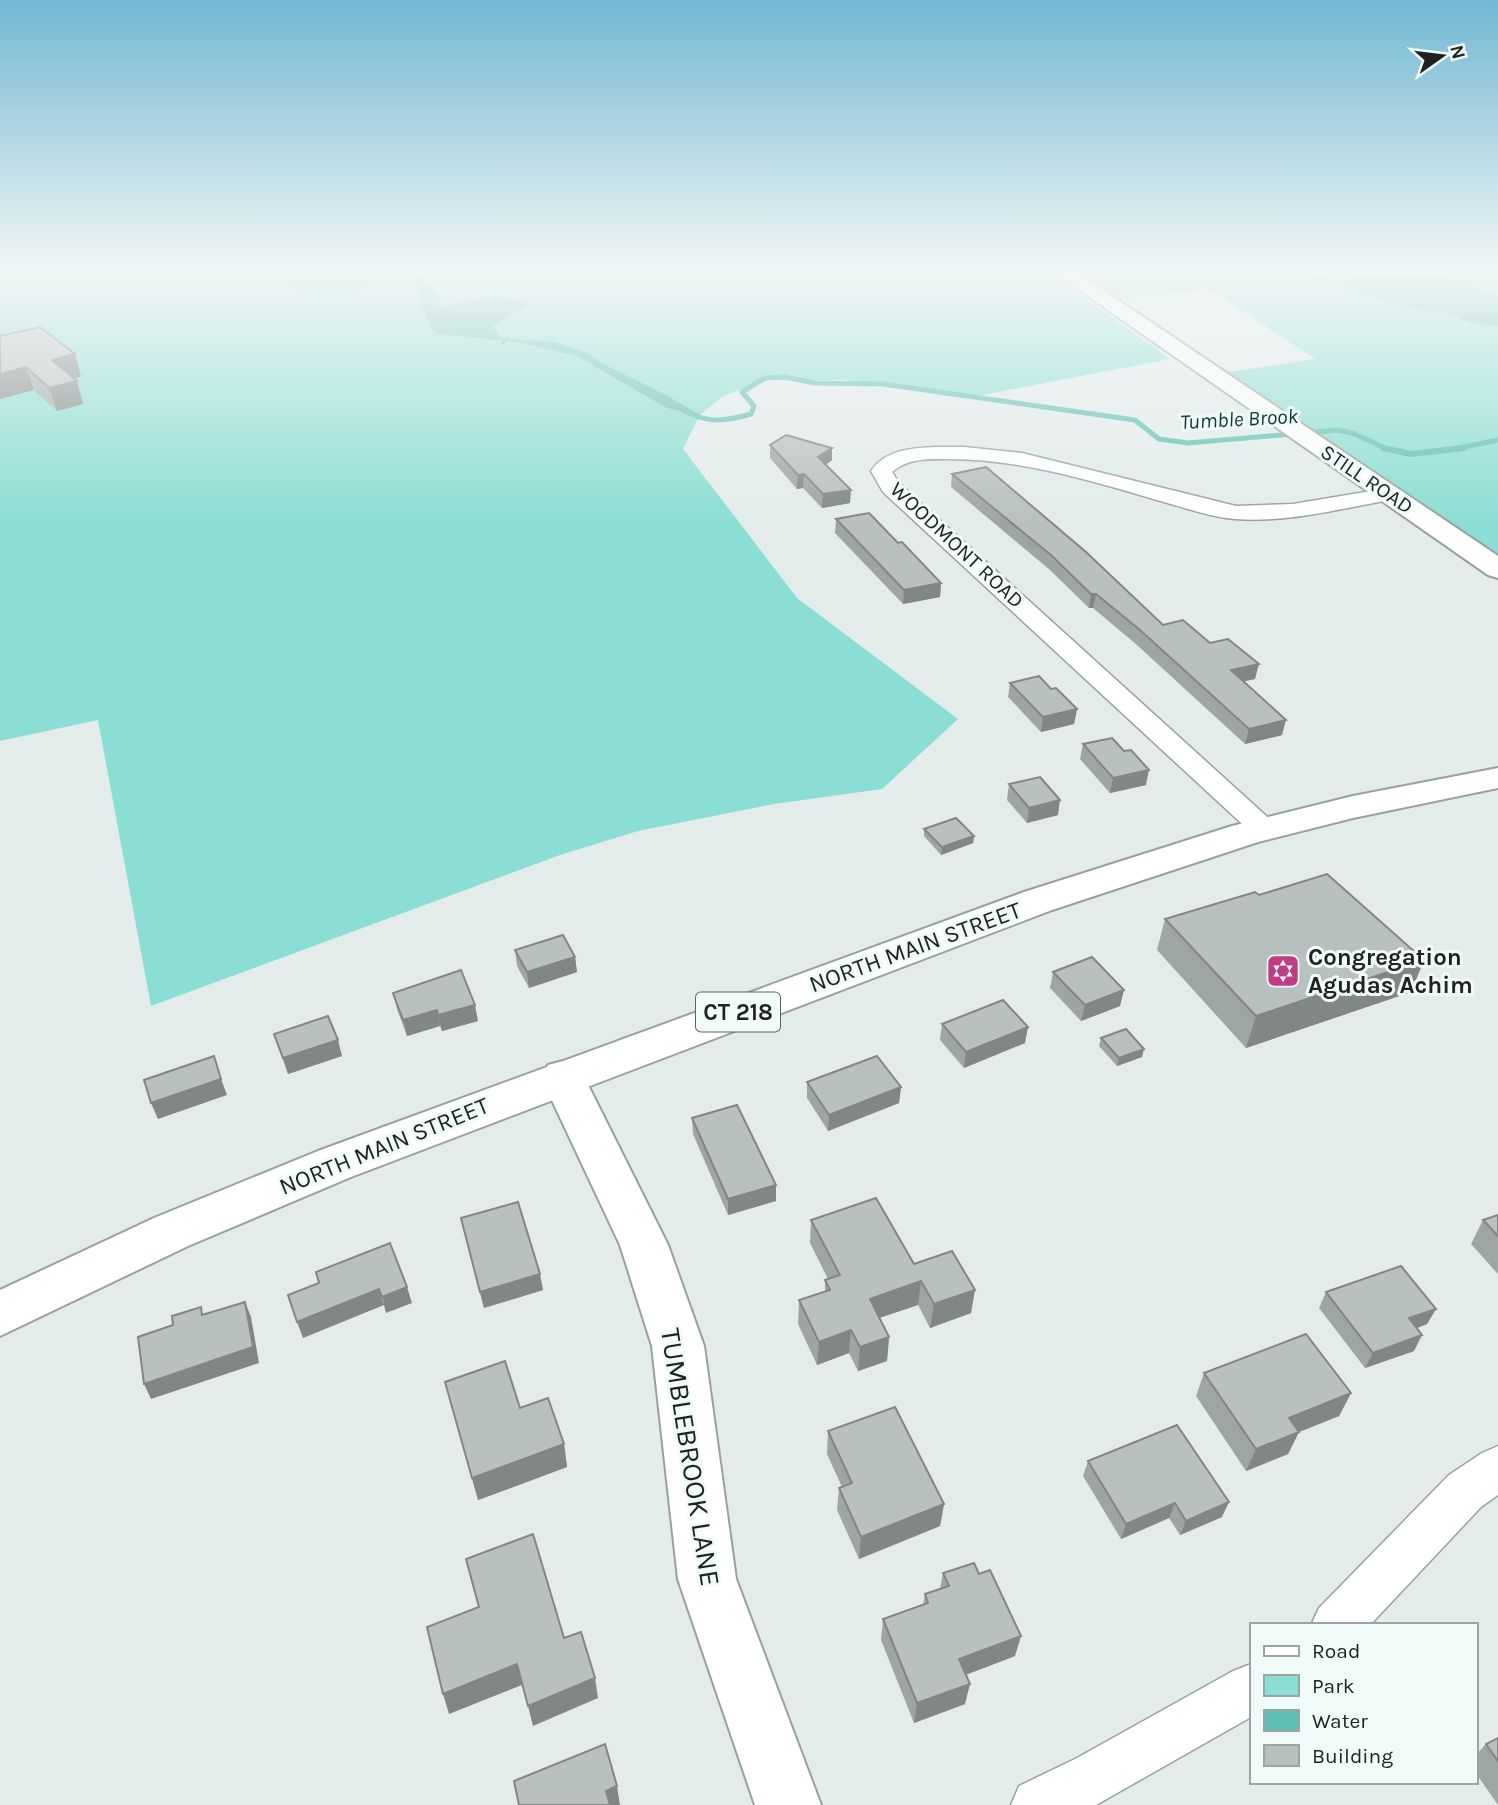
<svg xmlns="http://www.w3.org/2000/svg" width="1498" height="1805" viewBox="0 0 1498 1805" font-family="Karla,sans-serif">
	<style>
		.green { fill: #8bded3 }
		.water { fill: #5fbfb3 }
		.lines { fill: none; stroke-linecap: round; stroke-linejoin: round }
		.stream-far1 { stroke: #5fbfb3; stroke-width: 5 }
		.stream { stroke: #5fbfb3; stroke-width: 6 }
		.minor-casing { stroke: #98a1a0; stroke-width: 3 }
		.tertiary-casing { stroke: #98a1a0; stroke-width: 4 }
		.primary-casing { stroke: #98a1a0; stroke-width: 4 }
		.path { stroke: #919897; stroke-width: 2.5; stroke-dasharray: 4.5 2; stroke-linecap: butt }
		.minor { fill: #fff; fill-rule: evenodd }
		.tertiary { fill: #fff; fill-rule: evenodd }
		.primary { fill: #fff; fill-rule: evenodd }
		.wall { fill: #9ea6a4 }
		.shaded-wall { fill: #818786 }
		.building { fill: #b8c1bf; stroke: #818786; stroke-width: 2 }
		.labels { text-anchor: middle; stroke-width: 6; stroke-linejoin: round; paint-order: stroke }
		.far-water-label { font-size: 21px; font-style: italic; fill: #0c3a35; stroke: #f0faf8 }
		.far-street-label { font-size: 21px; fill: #1e2221; stroke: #f0faf8 }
		.shield { fill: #f0faf8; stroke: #5d6362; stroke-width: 2 }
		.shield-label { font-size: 23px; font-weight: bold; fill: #1e2221 }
		.street-label { font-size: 24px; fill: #1e2221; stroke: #f0faf8 }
		.poi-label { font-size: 24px; font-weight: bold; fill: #1e2221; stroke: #f0faf8; text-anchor: start }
		.near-street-label { font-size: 28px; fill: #1e2221; stroke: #f0faf8 }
	</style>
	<rect width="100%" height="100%" fill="#e3eceb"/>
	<g class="green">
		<path d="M0,271h1047l123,88 -204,39 -122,-18h-76l-45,16 -23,19 -17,34 114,149 161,121 -76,70 -108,15 -136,27 -78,24 -409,151 -53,-286 -98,21z"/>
		<path d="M1076,271h241l24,12 3,7 71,19 32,4 23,10 28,3v230l-269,-184 86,-13 -106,-70 -91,10z"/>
		<path d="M1446,271h52v25l-54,-21z"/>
	</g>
	<g class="water">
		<path d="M285,271h105c-33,33 -70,22 -112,14l-4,-6z"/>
		<path d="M416,271l11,7 13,20 -3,10 53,-11 40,6 -37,24 8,11 54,4 33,11 13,10 65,32 34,20 -33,-7 -90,-52 -60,-14 -81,-8 -6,-8 -12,-36 -14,-18z"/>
		<path d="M1398,274l46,1 54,21v30l-28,-3 -23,-10 -32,-4 -71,-19 -3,-7 6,-6z"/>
	</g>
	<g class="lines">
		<g class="stream-far1">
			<path d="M395,271l18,4"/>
			<path d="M1305,271l-6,5 54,7"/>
			<path d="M1454,283h44"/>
			<path d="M675,405c26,18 46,18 76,9l3,-8 -12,-14 23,-14 19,-1 31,6 68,1 252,36 24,19 29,4 151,-13 16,4 32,15"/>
			<path d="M1454,449l44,-9"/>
		</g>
		<path class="stream" d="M1383,448l28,6 53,-6"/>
		<defs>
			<g id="minor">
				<path d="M935,447h29l58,6 214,53 57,-2 96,-16 8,1 3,5 -3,5 -8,1c-50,9 -102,23 -154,19 -26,-2 -52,-12 -78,-19 -67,-20 -138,-41 -209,-41 -20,0 -40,-1 -56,13l7,11 375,340 5,6 -5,6 -10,3 -10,-3 -371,-343 -12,-21c14,-21 40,-23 64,-24z"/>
				<path d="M1498,1446v49l-17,12 -111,118h-59l8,-17 130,-133 33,-22z"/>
				<path d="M1251,1664v53l-155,88h-85l8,-19 58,-28 156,-87z"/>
			</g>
			<g id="tertiary">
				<path d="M1052,271h23l423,285v22l-10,-3z"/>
				<path d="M563,1061l15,4 90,180 36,101 32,233 85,226h-66l-77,-226 -26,-233 -32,-101 -79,-168 7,-12z"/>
			</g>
			<path id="primary" d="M1498,768v20l-145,30 -95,24 -206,68 -701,267 -163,69 -188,90v-46l154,-72 164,-67 706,-259 208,-66 121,-30z"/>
		</defs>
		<use href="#minor" class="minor-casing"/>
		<use href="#tertiary" class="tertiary-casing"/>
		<use href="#primary" class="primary-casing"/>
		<g class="path">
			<path d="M421,309l18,-4"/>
			<path d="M502,344l7,-7"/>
		</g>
		<use href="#minor" class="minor"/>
		<use href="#tertiary" class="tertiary"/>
		<use href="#primary" class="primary"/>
	</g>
	<g class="wall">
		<path d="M0,336l75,18 6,23 -7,1 9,26 -26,7 -23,-21z"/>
		<path d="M770,445l62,3v12l-6,5 24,38 -28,5 -19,-20 -6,1 -27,-31z"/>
		<path d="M952,474l211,151 47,18 45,36 -12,2 39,54 -37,9 -108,-99 -44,-37h-4l-39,-38 -99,-83z"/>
		<path d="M836,519l62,24 43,40 -1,14 -37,7 -68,-71z"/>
		<path d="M1010,683l41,6 26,20 -3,15 -33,8 -33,-35z"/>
		<path d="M1083,744l63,41 -36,8 -30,-34z"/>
		<path d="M1009,784l49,31 -31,8 -20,-23z"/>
		<path d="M924,829l50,7 -1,7 -32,12 -17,-19z"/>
		<path d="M1259,895l165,65 -13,32 -165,56 -89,-98 8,-31z"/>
		<path d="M515,950l60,7 2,15 -48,16 -12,-22z"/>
		<path d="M1053,972l67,34 -39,15 -31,-33z"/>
		<path d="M393,993l85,28 -36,10 -2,-5 -33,10 -10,-27z"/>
		<path d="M942,1024l83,19 -61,25 -24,-28z"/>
		<path d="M274,1034l68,22 -54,18z"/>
		<path d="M1101,1038l41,19 -25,9 -18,-20z"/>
		<path d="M807,1082l94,5 -2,16 -71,28 -21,-33z"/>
		<path d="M692,1118l84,83 -48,14 -35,-81z"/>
		<path d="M1498,1215v59l-27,-30 12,-24z"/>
		<path d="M461,1218l82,72 -59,18z"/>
		<path d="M811,1220l103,44 57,49 -41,15 -12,-23 -39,13 10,19 -2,24 -29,10 -9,-18 -32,12 -19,-41 1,-24 26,-8v-12l3,-1 -18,-36z"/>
		<path d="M1326,1292l110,17 -9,15 -10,4 -3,23 -49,17 -46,-60z"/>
		<path d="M1204,1373l147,20 -12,23 -40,16 -11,22 -42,17 -50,-75z"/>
		<path d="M445,1382l119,62 3,23 -89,33z"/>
		<path d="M828,1431l116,73 -4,22 -81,33 -22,-49 2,-22 3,-1 -15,-33z"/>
		<path d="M1088,1461l134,56 -42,18 -11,-17 -48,21 -38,-63z"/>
		<path d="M943,1573l72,83 -49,19 -1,29 -51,19 -33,-83 2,-21 40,-14 2,-11 15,-5z"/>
		<path d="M1498,1738v67l-23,-33v-16l11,-12z"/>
	</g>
	<g class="shaded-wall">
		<path d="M75,354l6,23 -22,5 -7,-22z"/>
		<path d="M26,367l8,23 -34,9v-25z"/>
		<path d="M77,381l6,23 -26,7 -8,-23z"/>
		<path d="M832,448v12l-14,10v-13z"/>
		<path d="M804,474l-1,14 -6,1 1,-14z"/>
		<path d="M851,490l-1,13 -28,5 1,-14z"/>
		<path d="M941,583l-1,14 -37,7 1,-14z"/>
		<path d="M1091,594h5l-3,14h-4z"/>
		<path d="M1259,664l-4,15 -28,6 4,-15z"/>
		<path d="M1077,709l-3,15 -33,8 2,-15z"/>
		<path d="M1286,720l-4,15 -37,9 4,-15z"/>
		<path d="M1149,770l-3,15 -36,8 3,-15z"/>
		<path d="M1060,800l-2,15 -31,8 2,-15z"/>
		<path d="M974,836l-1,7 -32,12 1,-8z"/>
		<path d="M575,957l2,15 -48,16 -2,-16z"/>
		<path d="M1424,960l-13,32 -165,56 10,-32z"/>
		<path d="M1124,990l-4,16 -39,15 4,-16z"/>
		<path d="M475,1005l3,16 -36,10 -4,-16z"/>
		<path d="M437,1010l3,16 -33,10 -4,-16z"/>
		<path d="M1028,1027l-3,16 -61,25 2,-16z"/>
		<path d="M338,1040l4,16 -54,18 -5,-16z"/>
		<path d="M1144,1049l-2,8 -25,9 2,-8z"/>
		<path d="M221,1079l6,16 -69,24 -7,-16z"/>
		<path d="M901,1087l-2,16 -71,28 1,-16z"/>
		<path d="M776,1185v16l-48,14v-16z"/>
		<path d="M540,1274l3,16 -59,18 -4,-16z"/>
		<path d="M921,1281l-3,24 -51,17 3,-23z"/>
		<path d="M407,1287l5,16 -26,10 -4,-16z"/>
		<path d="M379,1289l5,16 -81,33 -6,-16z"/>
		<path d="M975,1290l-4,23 -41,15 4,-24z"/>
		<path d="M245,1302l6,15 8,46 -108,36 -7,-15z"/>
		<path d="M1436,1309l-9,15 -26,10 8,-16z"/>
		<path d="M851,1330l-2,23 -32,12 2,-23z"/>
		<path d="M1422,1335l-8,16 -49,17 8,-15z"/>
		<path d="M889,1337l-2,24 -29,10 2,-24z"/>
		<path d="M1351,1393l-12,23 -40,16 -11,22 -42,17 10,-22 33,-31z"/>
		<path d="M564,1444l3,23 -89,33 -6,-22z"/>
		<path d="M1229,1502l-7,15 -42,18 6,-14z"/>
		<path d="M1175,1503l-6,15 -48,21 5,-15z"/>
		<path d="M944,1504l-4,22 -81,33 2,-22z"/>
		<path d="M1021,1636l-6,20 -61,23 5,-20z"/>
		<path d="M517,1664l5,21 -73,29 -6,-20z"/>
		<path d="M595,1678l3,20 -65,28 -5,-20z"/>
		<path d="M970,1684l-5,20 -51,19 3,-20z"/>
		<path d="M617,1786l3,19h-11l-3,-14z"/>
	</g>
	<g class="building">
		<path d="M40,327l35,27 -23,6 25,21 -28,7 -23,-21 -26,7v-38z"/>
		<path d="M786,435l46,13 -14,9 33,33 -28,4 -19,-20 -6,1 -28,-30z"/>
		<path d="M986,467l100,85 77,73 20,-5 27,23 18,-4 31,25 -28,6 55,50 -37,9 -109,-99 -44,-36h-5l-39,-38 -100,-82z"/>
		<path d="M869,513l29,30 4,-1 39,41 -37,7 -68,-71z"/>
		<path d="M1039,676l12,13 5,-1 21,21 -34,8 -33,-34z"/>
		<path d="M1112,738l12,13 7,-1 18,20 -36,8 -30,-34z"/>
		<path d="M1040,777l20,23 -31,8 -20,-24z"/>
		<path d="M956,818l18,18 -32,11 -18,-18z"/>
		<path d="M1327,874l97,86 -168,56 -91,-97 90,-27 4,3z"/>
		<path d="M563,935l12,22 -48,15 -12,-22z"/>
		<path d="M1092,957l32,33 -39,15 -32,-33z"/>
		<path d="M461,970l14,35 -37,10 -1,-5 -34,10 -10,-27z"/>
		<path d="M1003,1000l25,27 -62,25 -24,-28z"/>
		<path d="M328,1016l10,24 -55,18 -9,-24z"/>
		<path d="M1126,1029l18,20 -25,9 -18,-20z"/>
		<path d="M214,1056l7,23 -70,24 -7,-23z"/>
		<path d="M877,1056l24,31 -72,28 -22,-33z"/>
		<path d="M737,1105l39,80 -48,14 -36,-81z"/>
		<path d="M876,1198l38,66 38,-13 23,39 -41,14 -13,-23 -51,18 19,38 -29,10 -9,-17 -32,12 -20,-42 31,-10 -5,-10 15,-5 -29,-55z"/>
		<path d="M518,1202l22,72 -60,18 -19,-74z"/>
		<path d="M1498,1215v21l-15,-16z"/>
		<path d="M390,1243l17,44 -25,10 -3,-8 -82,33 -9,-27 31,-12 -3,-11z"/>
		<path d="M1401,1266l35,43 -27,9 13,17 -49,18 -47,-61z"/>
		<path d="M245,1302l8,45 -109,37 -6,-47 35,-12 -1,-9 29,-9 1,8z"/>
		<path d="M1306,1334l45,59 -62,25 10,14 -43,17 -52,-76z"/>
		<path d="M505,1361l15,47 28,-10 16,46 -92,34 -27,-96z"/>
		<path d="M895,1407l49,97 -83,33 -22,-49 13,-5 -24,-52z"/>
		<path d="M1177,1425l52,77 -43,19 -11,-18 -49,21 -38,-63z"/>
		<path d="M533,1534l31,104 17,-6 14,46 -67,28 -11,-42 -74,30 -16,-67 52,-20 -13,-48z"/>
		<path d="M974,1563l5,11 11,-4 31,66 -62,23 11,25 -53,19 -34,-84 45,-16 -3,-9 24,-8 -6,-13z"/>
		<path d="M1498,1738v23l-12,-17z"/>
		<path d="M605,1744l12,42 -11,5 4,14h-91l-5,-24z"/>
	</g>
	<linearGradient id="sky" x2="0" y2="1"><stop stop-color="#71b8d3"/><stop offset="0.52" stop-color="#f2f6f6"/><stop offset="1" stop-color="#f2f6f6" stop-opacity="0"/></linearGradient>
	<rect width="1498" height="523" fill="url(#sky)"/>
	<defs>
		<symbol id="synagogue-square" viewBox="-11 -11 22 22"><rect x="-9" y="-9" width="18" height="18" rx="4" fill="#bf3d85" stroke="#f0faf8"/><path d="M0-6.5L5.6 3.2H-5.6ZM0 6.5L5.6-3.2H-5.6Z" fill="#fff"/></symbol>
	</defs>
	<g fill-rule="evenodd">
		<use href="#synagogue-square" x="1264" y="952" width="38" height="38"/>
	</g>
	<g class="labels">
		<g class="far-water-label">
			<text transform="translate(1239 419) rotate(-3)" y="7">Tumble Brook</text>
		</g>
		<g class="far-street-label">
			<text transform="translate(1367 479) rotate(34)" y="7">STILL ROAD</text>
			<text transform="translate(957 545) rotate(43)" y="7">WOODMONT ROAD</text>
		</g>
		<rect class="shield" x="696" y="992.5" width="84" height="39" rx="5"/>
		<g class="shield-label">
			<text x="738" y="1020">CT 218</text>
		</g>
		<g class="street-label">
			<text transform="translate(915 947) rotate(-20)" y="8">NORTH MAIN STREET</text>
			<text transform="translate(384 1146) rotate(-22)" y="8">NORTH MAIN STREET</text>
		</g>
		<g class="poi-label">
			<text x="1308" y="965">Congregation<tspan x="1308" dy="28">Agudas Achim</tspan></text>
		</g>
		<g class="near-street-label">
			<text transform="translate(691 1457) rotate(81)" y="10">TUMBLEBROOK LANE</text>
		</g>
	</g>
	<rect x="1250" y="1623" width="228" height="161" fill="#f0faf8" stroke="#9ca4a2" stroke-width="2"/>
	<rect x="1264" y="1646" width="35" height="10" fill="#ffffff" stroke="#9ca4a2" stroke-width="2"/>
	<text x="1312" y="1658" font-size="21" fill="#1e2221">Road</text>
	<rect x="1264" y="1675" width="35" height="21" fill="#8bded3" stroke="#9ca4a2" stroke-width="2"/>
	<text x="1312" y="1693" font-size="21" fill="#1e2221">Park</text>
	<rect x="1264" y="1710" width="35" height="21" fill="#5fbfb3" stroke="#9ca4a2" stroke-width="2"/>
	<text x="1312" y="1728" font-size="21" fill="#1e2221">Water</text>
	<rect x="1264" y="1745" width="35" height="21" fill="#b8c1bf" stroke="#9ca4a2" stroke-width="2"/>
	<text x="1312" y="1763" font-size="21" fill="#1e2221">Building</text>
	<g transform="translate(1442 56) rotate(76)" stroke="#f0faf8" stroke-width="5" paint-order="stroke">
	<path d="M0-5L12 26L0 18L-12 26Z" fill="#1e2221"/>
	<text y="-10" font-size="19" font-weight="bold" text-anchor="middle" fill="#1e2221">N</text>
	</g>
</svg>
